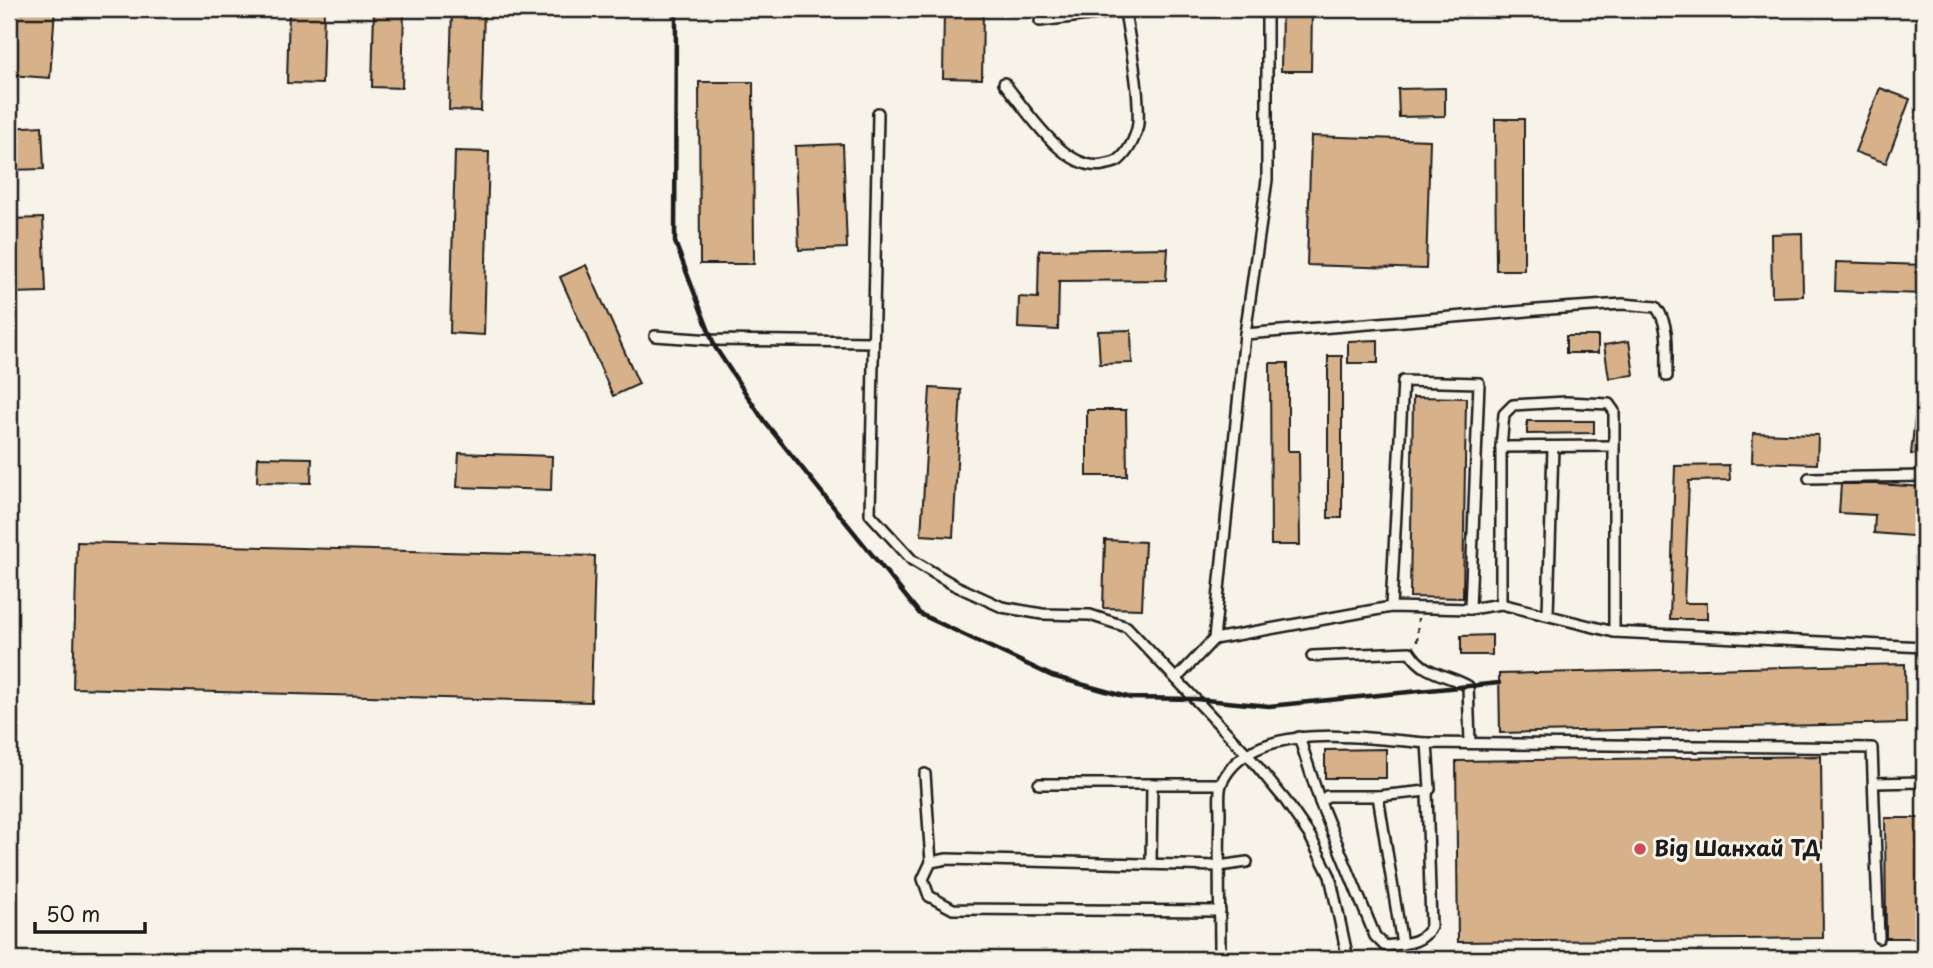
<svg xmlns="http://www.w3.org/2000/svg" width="1933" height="968" viewBox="0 0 1933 968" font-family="'Playpen Sans',sans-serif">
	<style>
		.built { fill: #eddfcc }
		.building { fill: #d7b189; stroke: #1c1c1c; stroke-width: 2 }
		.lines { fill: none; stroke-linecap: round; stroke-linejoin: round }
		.lane-casing { stroke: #1c1c1c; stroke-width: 14 }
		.path { stroke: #1c1c1c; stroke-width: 2.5; stroke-dasharray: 5 5; stroke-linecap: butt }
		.lane { stroke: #f7f3e8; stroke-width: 9 }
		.rail { stroke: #1c1c1c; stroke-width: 4.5 }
		.poi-dot { fill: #d1495b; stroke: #f7f3e8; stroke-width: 2.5 }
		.labels { text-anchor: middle; stroke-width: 6; stroke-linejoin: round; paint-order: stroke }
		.poi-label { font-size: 21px; font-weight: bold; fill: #1c1c1c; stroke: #f7f3e8; text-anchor: start }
	</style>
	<rect width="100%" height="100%" fill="#f7f3e8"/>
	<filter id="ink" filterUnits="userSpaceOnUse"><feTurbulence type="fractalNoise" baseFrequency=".0143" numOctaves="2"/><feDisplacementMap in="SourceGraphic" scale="14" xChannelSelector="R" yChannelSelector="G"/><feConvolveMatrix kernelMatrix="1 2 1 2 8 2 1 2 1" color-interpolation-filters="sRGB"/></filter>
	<g filter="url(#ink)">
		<path class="built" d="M884,956l290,1v2h-290z"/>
		<g class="building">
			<path d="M15,9h40l-5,69 -40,-3z"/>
			<path d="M289,9h35l-2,75 -35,-1z"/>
			<path d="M374,9h30l-2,79 -30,-1z"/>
			<path d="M452,9h32l-3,102 -32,-1z"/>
			<path d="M944,9h39l-1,70 -39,-1z"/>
			<path d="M1282,9h30l-1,62h-30z"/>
			<path d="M699,82h54l1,182h-54z"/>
			<path d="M1445,88v28l-46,1 -1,-28z"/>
			<path d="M1880,88l30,11 -24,64 -31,-11z"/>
			<path d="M1495,119h29v151h-28z"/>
			<path d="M42,126l2,43 -35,1v-42z"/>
			<path d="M1311,136l119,4 -4,129 -119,-4z"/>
			<path d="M843,144l4,104 -48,2 -4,-104z"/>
			<path d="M455,151l34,1 -5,183 -34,-2z"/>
			<path d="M43,218l3,74 -35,1 -2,-74z"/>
			<path d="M1802,233l1,63 -31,1 -1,-63z"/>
			<path d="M1168,248l-2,32 -107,1 -1,49 -40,-2 1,-31 19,1 1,-48z"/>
			<path d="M1836,262l88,3v29l-89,-3z"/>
			<path d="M586,265l53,119 -26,12 -53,-119z"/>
			<path d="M1131,330l1,33 -32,1 -2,-33z"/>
			<rect x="1566" y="336" width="32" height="17"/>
			<path d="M1378,340v23h-30v-22z"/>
			<path d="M1629,341l5,34 -25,3 -5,-33z"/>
			<rect x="1328" y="356" width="14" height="162"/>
			<path d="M1270,363h18v88h11l1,94h-29z"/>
			<path d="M930,388l31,2 -8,147 -32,-2z"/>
			<path d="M1413,397l53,1 -3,200 -53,-1z"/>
			<path d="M1916,409h8v46l-13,-1z"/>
			<path d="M1087,410h39l1,66h-40z"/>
			<path d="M1527,421h67v12l-67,1z"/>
			<path d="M1753,433l65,2 -1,29 -65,-2z"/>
			<path d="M459,453l93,3 -1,34 -94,-3z"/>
			<path d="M258,457l54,1 -1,25 -54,-1z"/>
			<path d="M1729,465l1,15 -41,1 -5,122h23v16h-37l5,-153z"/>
			<path d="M1841,484h36l47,3v50l-50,-4 1,-18 -36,-2z"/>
			<path d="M1105,540l40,2 -3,67 -39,-1z"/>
			<path d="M77,542l518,14 -4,146 -518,-14z"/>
			<path d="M1492,635v20h-31v-19z"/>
			<path d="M1905,664l1,59 -406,10 -1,-59z"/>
			<path d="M1386,749v29h-61v-28z"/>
			<path d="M1821,756l2,182 -365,4 -2,-181z"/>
			<path d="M1885,818h39v120h-38z"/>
		</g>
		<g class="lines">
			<defs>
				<g id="lane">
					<path d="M1040,21l98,-12"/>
					<path d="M1004,83c22,26 60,89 99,82 9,-2 14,-2 19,-8 8,-8 15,-23 16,-34 2,-34 -8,-78 -13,-112"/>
					<path d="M878,113l-8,401 42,46 42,25 48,22 40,7 48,1 37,12 120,127 38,46 25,36 20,40 18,83"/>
					<path d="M1245,334l318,-26 60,-4 33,3c15,19 10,46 11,69"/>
					<path d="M655,336l57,4 161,2"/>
					<path d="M1501,447l113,-1"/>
					<path d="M1809,478l115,-2"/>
					<path d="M1501,604v-157l3,-33 9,-9 53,-3 43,2 5,7v221"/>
					<path d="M1470,609l31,-5 113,28 310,15"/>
					<path d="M1548,614l5,-167"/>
					<path d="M1214,639l177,-32 79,2 9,-226 -76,-2 -12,226"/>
					<path d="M1312,656l98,-4c14,23 37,22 58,34l2,57"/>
					<path d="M1177,678l37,-39 31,-305 22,-154v-171"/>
					<path d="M1299,737l21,65 7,-6h51l49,-5 3,-2 -3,-46 445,5 7,190"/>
					<path d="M925,774l6,88"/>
					<path d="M1874,783l50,-1"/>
					<path d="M1039,784h182"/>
					<path d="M1378,796l24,148"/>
					<path d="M1320,802l55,134 10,10c19,-3 37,-1 46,-20l-4,-135"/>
					<path d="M1151,864l1,-80"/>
					<path d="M1220,911l-267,-2 -24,-13 -6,-17 8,-17 16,-3 272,7 28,-4"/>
					<path d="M1220,959c0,-48 -2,-97 0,-145 0,-10 -2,-24 2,-32 31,-65 147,-43 205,-39"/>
				</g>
			</defs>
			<use href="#lane" class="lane-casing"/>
			<path class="path" d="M1417,642l1,-24"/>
			<use href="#lane" class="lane"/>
			<path class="rail" d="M676,9l-1,233 40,105 49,74 156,193 132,62 79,22 64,1 74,7 230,-23"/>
		</g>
	</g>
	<circle class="poi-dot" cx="1640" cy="849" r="7"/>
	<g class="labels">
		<g class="poi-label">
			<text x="1654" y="856">Big Шанхай ТД</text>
		</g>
	</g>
	<rect width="1933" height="968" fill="none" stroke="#f7f3e8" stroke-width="35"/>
	<rect x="18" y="18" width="1898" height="933" fill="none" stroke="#1c1c1c" stroke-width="2.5" filter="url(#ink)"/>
	<path d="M35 922v10h110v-10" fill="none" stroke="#1c1c1c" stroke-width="3.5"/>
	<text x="46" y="922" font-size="21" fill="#1c1c1c" stroke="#f7f3e8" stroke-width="5" paint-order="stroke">50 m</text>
</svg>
